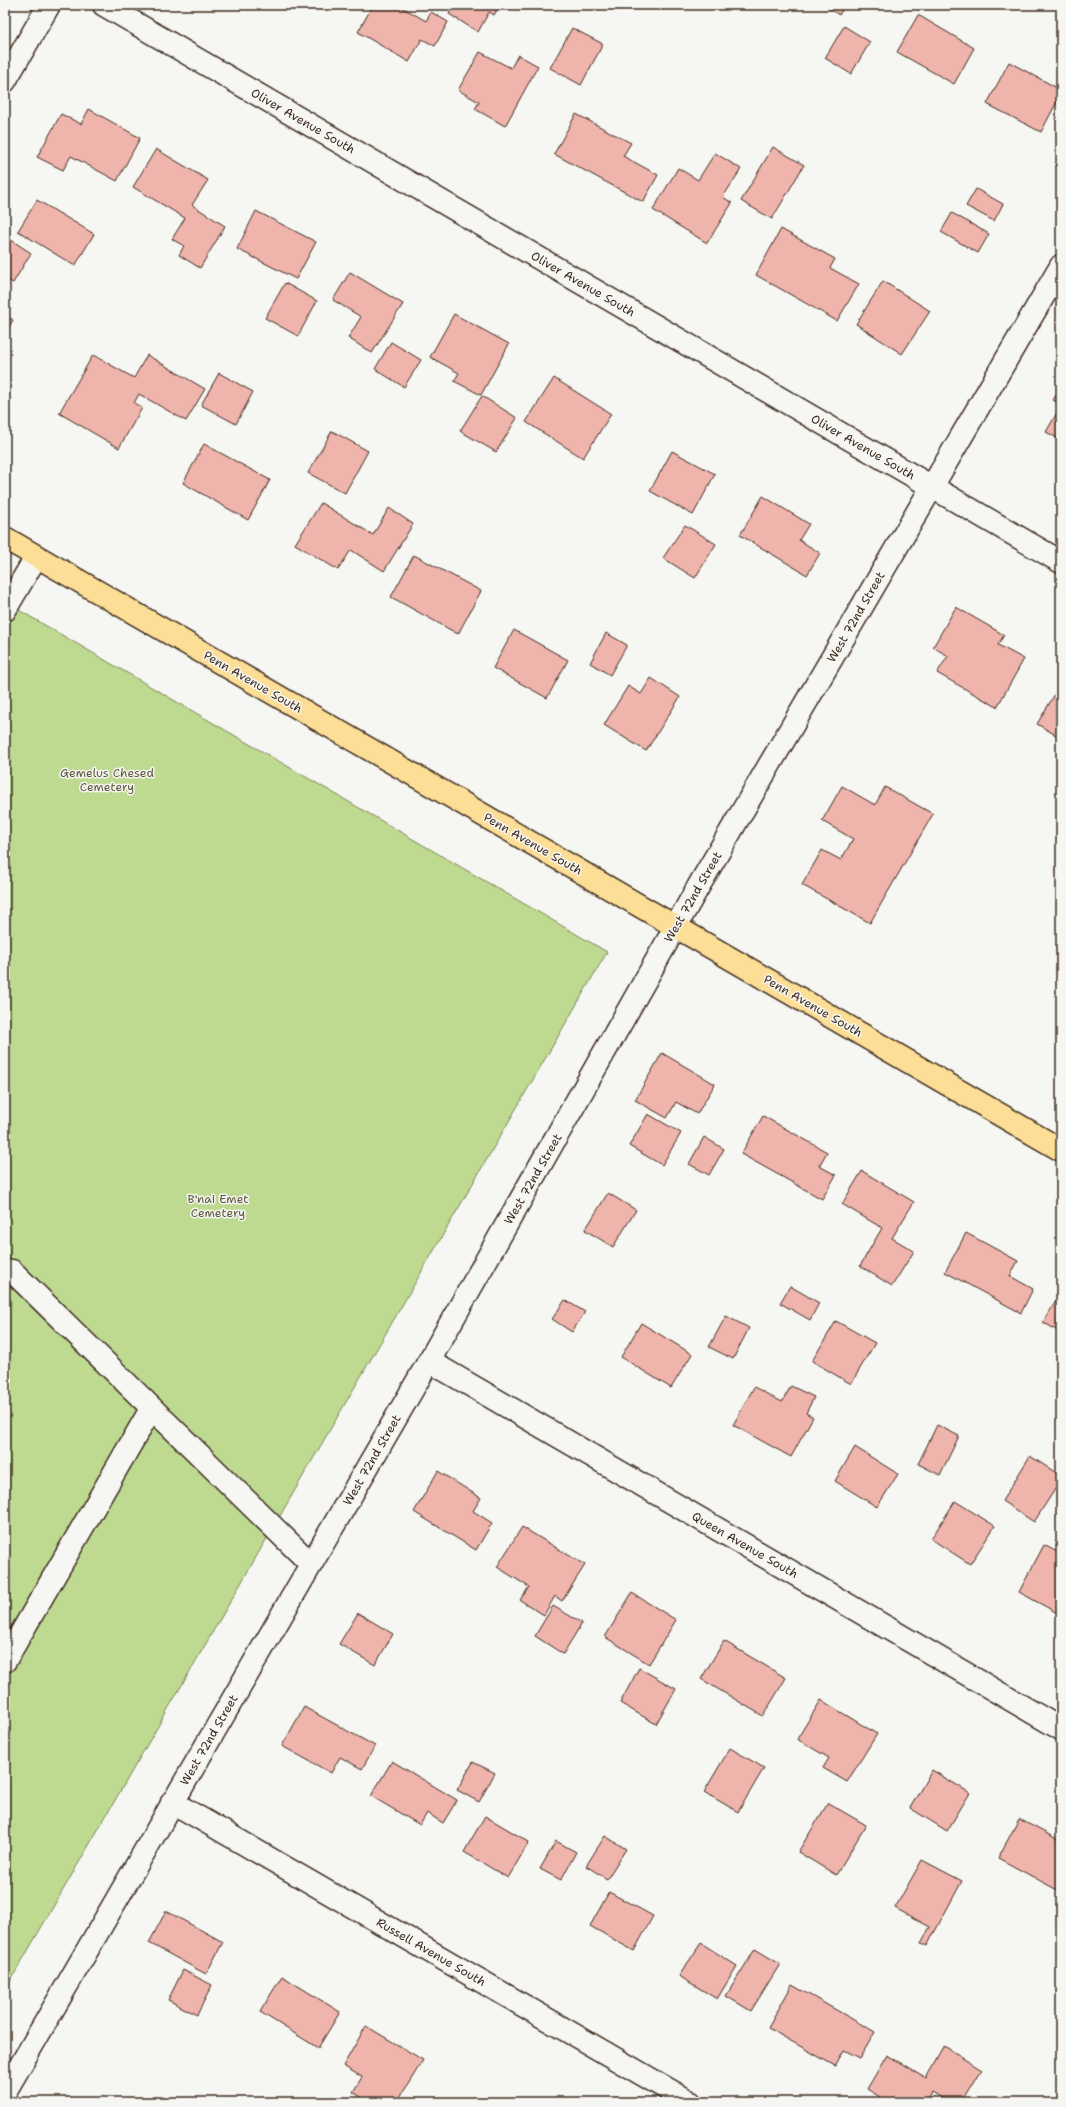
<svg xmlns="http://www.w3.org/2000/svg" width="1066" height="2107" viewBox="0 0 1066 2107" font-family="'Shantell Sans',sans-serif">
	<style>
		.green { fill: #beda91; stroke: #7c8258 }
		.building { fill: #efb4ac; stroke: #3b2a1e }
		.lines { fill: none; stroke-linecap: round; stroke-linejoin: round }
		.minor-casing { stroke: #3b2a1e; stroke-width: 25 }
		.major-casing { stroke: #3b2a1e; stroke-width: 25 }
		.minor { stroke: #f6f6f2; stroke-width: 22 }
		.major { stroke: #fdde96; stroke-width: 22 }
		.labels { text-anchor: middle; stroke-width: 3; stroke-linejoin: round; paint-order: stroke }
		.street-label { font-size: 12px; fill: #3b2a1e; stroke: #f6f6f2 }
		.park-label { font-size: 12px; fill: #5c563b; stroke: #f6f6f2 }
	</style>
	<rect width="100%" height="100%" fill="#f6f6f2"/>
	<filter id="ink" filterUnits="userSpaceOnUse"><feTurbulence type="fractalNoise" baseFrequency=".025" numOctaves="2"/><feDisplacementMap in="SourceGraphic" scale="8" xChannelSelector="R" yChannelSelector="G"/><feConvolveMatrix kernelMatrix="1 2 1 2 8 2 1 2 1" color-interpolation-filters="sRGB"/></filter>
	<g filter="url(#ink)">
		<path class="green" d="M5,602l602,350 -602,1038z"/>
		<g class="building">
			<path d="M373,5h25l28,16 5,-9 17,10 -13,24 -13,-7 -13,23 -51,-30z"/>
			<path d="M454,5h46l-6,10 -5,-3 -11,20 -29,-18z"/>
			<path d="M824,5h21l-6,10z"/>
			<path d="M918,15l56,33 -20,36 -57,-32z"/>
			<path d="M844,26l26,16 -19,32 -26,-16z"/>
			<path d="M572,28l31,16 -22,41 -31,-17z"/>
			<path d="M480,52l31,16 7,-13 20,11 -33,60 -30,-17 4,-7 -21,-12z"/>
			<path d="M1009,62l52,28v4l-20,38 -54,-28z"/>
			<path d="M89,109l51,29 -23,43 -46,-25 -8,14 -26,-13 24,-43 20,10z"/>
			<path d="M576,114l55,29 -8,13 35,19 -15,27 -89,-48z"/>
			<path d="M773,147l31,18 -32,54 -31,-18z"/>
			<path d="M156,149l52,31 -16,25 33,21 -25,42 -21,-13 5,-9 -12,-7 13,-21 -52,-31z"/>
			<path d="M715,153l26,16 -18,28 9,6 -25,40 -54,-33 25,-42 20,12z"/>
			<path d="M976,189l27,15 -9,17 -28,-15z"/>
			<path d="M37,200l57,34 -19,32 -57,-35z"/>
			<path d="M256,211l60,31 -20,37 -59,-30z"/>
			<path d="M952,213l37,21 -11,19 -37,-21z"/>
			<path d="M781,229l54,30 -5,9 29,16 -22,37 -81,-46z"/>
			<path d="M5,236l26,17 -18,30 -8,-5z"/>
			<path d="M350,272l53,32 -31,49 -24,-15 13,-21 -28,-17z"/>
			<path d="M883,281l47,30 -28,43 -46,-30z"/>
			<path d="M285,283l32,18 -19,35 -33,-18z"/>
			<path d="M454,314l55,30 -28,51 -27,-14 5,-8 -29,-16z"/>
			<path d="M5,315l8,5 -8,14z"/>
			<path d="M391,342l30,18 -17,27 -29,-18z"/>
			<path d="M93,355l41,23 13,-23 58,34 -19,32 -47,-27 -5,9 8,5 -23,40 -60,-35z"/>
			<path d="M219,373l34,19 -17,32 -35,-19z"/>
			<path d="M554,378l57,36 -28,44 -57,-36z"/>
			<path d="M1061,386v18l-8,-4z"/>
			<path d="M482,396l35,22 -21,34 -36,-21z"/>
			<path d="M1061,406v34l-15,-8z"/>
			<path d="M332,431l36,20 -23,42 -37,-20z"/>
			<path d="M204,444l66,36 -22,40 -65,-37z"/>
			<path d="M672,451l43,23 -22,41 -43,-24z"/>
			<path d="M763,496l46,28 -10,16 21,13 -13,22 -67,-40z"/>
			<path d="M321,503l52,32 16,-27 24,16 -29,47 -33,-21 -13,20 -43,-26z"/>
			<path d="M685,525l31,19 -21,34 -32,-20z"/>
			<path d="M414,555l67,36 -23,43 -67,-37z"/>
			<path d="M956,607l48,28 -6,10 26,14 -27,48 -60,-34 11,-17 -15,-9z"/>
			<path d="M514,630l54,30 -21,38 -54,-30z"/>
			<path d="M606,633l21,12 -17,30 -20,-12z"/>
			<path d="M651,678l29,19 -34,54 -42,-26 24,-39 13,8z"/>
			<path d="M1061,684v54l-24,-14z"/>
			<path d="M842,786l33,19 10,-18 48,27 -63,109 -68,-38 20,-35 19,10 12,-21 -31,-18z"/>
			<path d="M662,1053l53,31 -18,30 -21,-12 -9,16 -32,-18z"/>
			<path d="M648,1114l33,19 -19,32 -33,-19z"/>
			<path d="M763,1116l64,36 -8,14 17,9 -14,24 -81,-45z"/>
			<path d="M704,1137l20,12 -15,26 -20,-11z"/>
			<path d="M862,1171l52,31 -22,36 22,13 -22,35 -32,-20 22,-38 -40,-24z"/>
			<path d="M608,1193l28,17 -23,37 -28,-17z"/>
			<path d="M966,1233l52,28 -8,15 23,13 -12,24 -76,-41z"/>
			<path d="M790,1286l29,17 -9,17 -30,-17z"/>
			<path d="M1061,1293v40l-18,-11z"/>
			<path d="M565,1300l20,12 -13,20 -20,-13z"/>
			<path d="M726,1316l23,12 -16,31 -24,-12z"/>
			<path d="M836,1321l39,22 -24,41 -39,-23z"/>
			<path d="M641,1323l51,31 -21,34 -50,-31z"/>
			<path d="M791,1386l23,11 -8,16 7,4 -22,40 -58,-32 21,-38 28,15z"/>
			<path d="M937,1425l22,11 -19,39 -22,-11z"/>
			<path d="M855,1447l43,27 -21,33 -42,-26z"/>
			<path d="M1030,1456l31,20v4l-27,42 -32,-21z"/>
			<path d="M438,1471l43,27 -8,13 19,12 -16,27 -62,-38z"/>
			<path d="M955,1501l40,25 -25,38 -39,-25z"/>
			<path d="M522,1527l63,38 -23,36 -7,-5 -11,19 -24,-15 9,-13 -32,-20z"/>
			<path d="M1044,1545l17,9v61l-42,-23z"/>
			<path d="M632,1593l44,27 -27,44 -44,-27z"/>
			<path d="M553,1606l29,17 -19,31 -28,-18z"/>
			<path d="M358,1613l35,21 -18,31 -36,-21z"/>
			<path d="M724,1641l62,37 -23,38 -62,-37z"/>
			<path d="M639,1668l37,21 -20,35 -36,-21z"/>
			<path d="M821,1700l56,34 -30,48 -24,-14 6,-10 -32,-19z"/>
			<path d="M304,1707l71,39 -13,23 -22,-12 -9,16 -49,-27z"/>
			<path d="M730,1748l34,20 -26,44 -34,-20z"/>
			<path d="M392,1761l65,39 -14,23 -16,-10 -7,12 -49,-29z"/>
			<path d="M473,1762l22,11 -16,29 -22,-12z"/>
			<path d="M932,1770l38,23 -23,38 -37,-23z"/>
			<path d="M828,1803l38,22 -30,50 -38,-23z"/>
			<path d="M485,1816l44,26 -21,36 -44,-26z"/>
			<path d="M1019,1819l42,22v51l-63,-34z"/>
			<path d="M605,1836l21,13 -19,30 -21,-13z"/>
			<path d="M556,1841l20,11 -15,28 -21,-11z"/>
			<path d="M922,1860l40,21 -35,65 -6,-3 9,-16 -35,-19z"/>
			<path d="M609,1892l44,24 -19,35 -44,-25z"/>
			<path d="M166,1911l57,31 -17,32 -57,-31z"/>
			<path d="M701,1943l36,23 -20,33 -38,-23z"/>
			<path d="M755,1949l25,15 -29,47 -25,-15z"/>
			<path d="M183,1970l29,15 -15,30 -29,-15z"/>
			<path d="M282,1976l58,36 -22,36 -58,-36z"/>
			<path d="M792,1985l83,47 -15,26 -16,-8 -9,16 -67,-38z"/>
			<path d="M366,2026l57,34 -26,42h-28l-16,-10 9,-15 -19,-11z"/>
			<path d="M944,2046l38,23 -20,33h-13l-17,-10 -6,10h-38l-21,-13 20,-34 39,23z"/>
		</g>
		<g class="lines">
			<defs>
				<g id="minor">
					<path d="M104,5l957,557"/>
					<path d="M5,81l44,-76"/>
					<path d="M5,610l31,-53"/>
					<path d="M12,1271l299,293"/>
					<path d="M429,1361l632,368"/>
					<path d="M5,1661l146,-252"/>
					<path d="M172,1802l518,300"/>
					<path d="M5,2092l424,-731 272,-479 360,-616"/>
				</g>
				<path id="major" d="M5,538l1056,612"/>
			</defs>
			<use href="#minor" class="minor-casing"/>
			<use href="#major" class="major-casing"/>
			<use href="#minor" class="minor"/>
			<use href="#major" class="major"/>
		</g>
	</g>
	<g class="labels">
		<g class="street-label">
			<text transform="translate(303 121) rotate(30)" y="4">Oliver Avenue South</text>
			<text transform="translate(583 284) rotate(30)" y="4">Oliver Avenue South</text>
			<text transform="translate(863 447) rotate(30)" y="4">Oliver Avenue South</text>
			<text transform="translate(856 617) rotate(-60)" y="4">West 72nd Street</text>
			<text transform="translate(253 682) rotate(30)" y="4">Penn Avenue South</text>
			<text transform="translate(533 844) rotate(30)" y="4">Penn Avenue South</text>
			<text transform="translate(693 897) rotate(-60)" y="4">West 72nd Street</text>
			<text transform="translate(813 1006) rotate(30)" y="4">Penn Avenue South</text>
			<text transform="translate(533 1179) rotate(-60)" y="4">West 72nd Street</text>
			<text transform="translate(372 1460) rotate(-60)" y="4">West 72nd Street</text>
			<text transform="translate(745 1545) rotate(30)" y="4">Queen Avenue South</text>
			<text transform="translate(209 1740) rotate(-60)" y="4">West 72nd Street</text>
			<text transform="translate(431 1952) rotate(30)" y="4">Russell Avenue South</text>
		</g>
		<g class="park-label">
			<text x="107" y="777">Gemelus Chesed<tspan x="107" dy="14">Cemetery</tspan></text>
			<text x="218" y="1203">B'nai Emet<tspan x="218" dy="14">Cemetery</tspan></text>
		</g>
	</g>
	<rect width="1066" height="2107" fill="none" stroke="#f6f6f2" stroke-width="20"/>
	<rect x="10" y="10" width="1046" height="2087" fill="none" stroke="#3b2a1e" stroke-width="1.5" filter="url(#ink)"/>
</svg>
